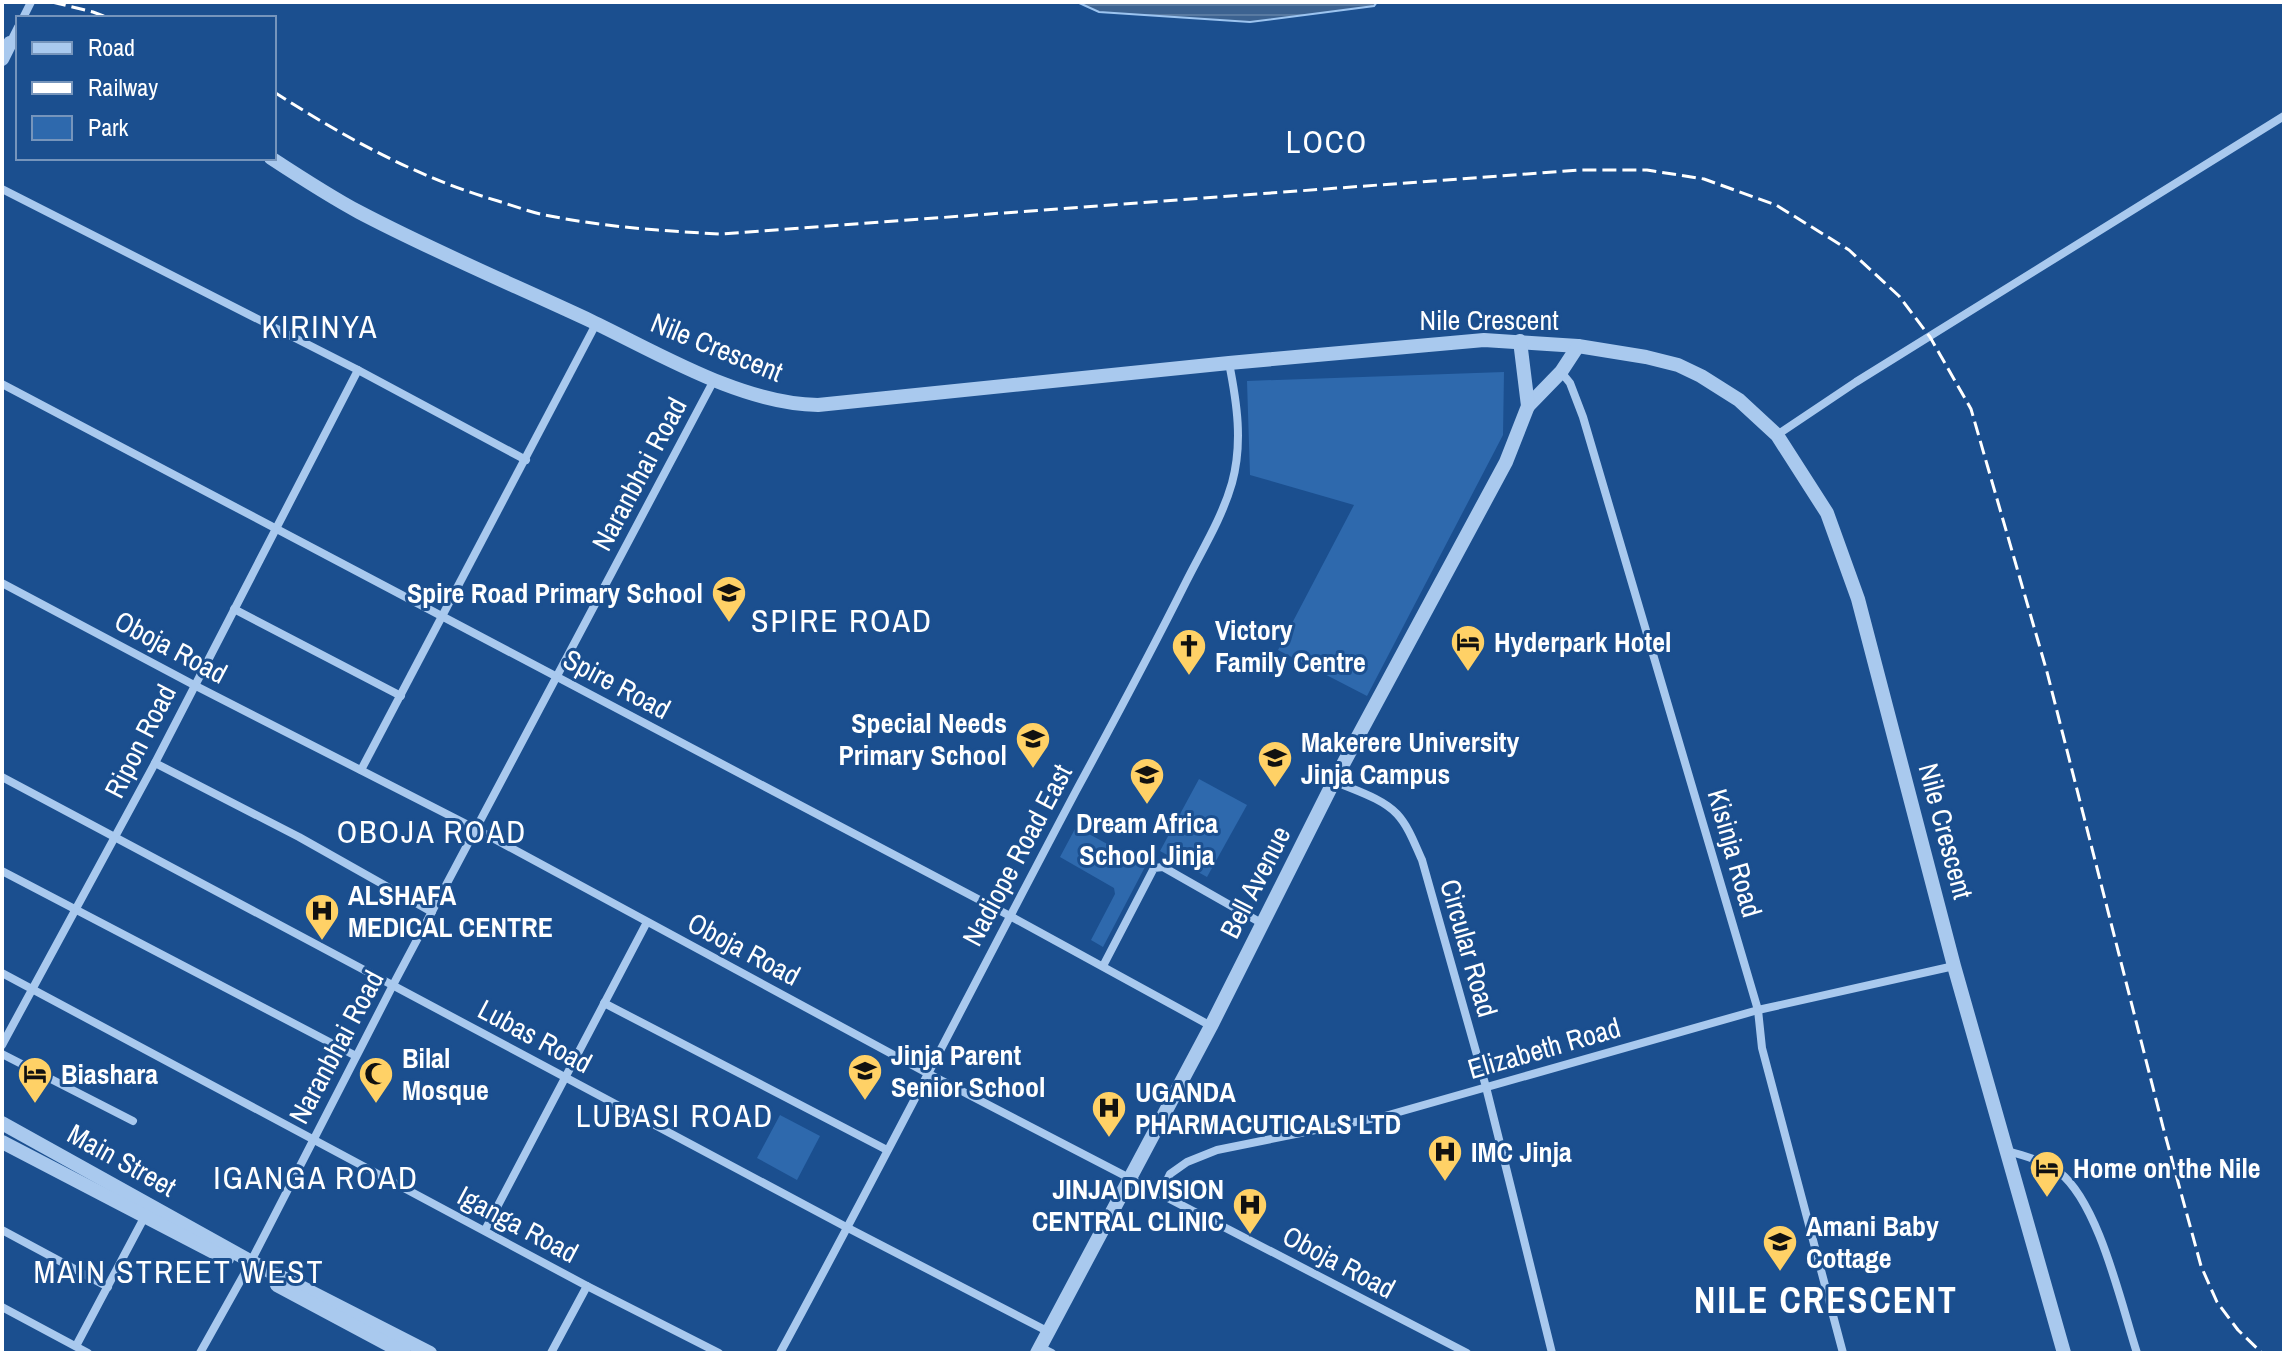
<svg xmlns="http://www.w3.org/2000/svg" width="2286" height="1355" viewBox="0 0 2286 1355" font-family="'Archivo Narrow',sans-serif">
	<style>
		.green { fill: #2e69ad }
		.water { fill: url(#water-rules); stroke: #9cc4f0; stroke-width: 2 }
		.lines { fill: none; stroke-linecap: round; stroke-linejoin: round }
		.minor { stroke: #a9c9ee; stroke-width: 8 }
		.tertiary { stroke: #a9c9ee; stroke-width: 14 }
		.rail { stroke: #fff; stroke-width: 3; stroke-dasharray: 14 6; stroke-linecap: butt }
		.labels { text-anchor: middle; stroke-width: 6; stroke-linejoin: round; paint-order: stroke }
		.street-label { font-size: 28px; fill: #fff; stroke: #1b4f8f }
		.poi-label { font-size: 28px; font-weight: bold; fill: #fff; stroke: #1b4f8f; text-anchor: start }
		.quarter-label { font-size: 32px; letter-spacing: 2px; fill: #fff; stroke: #1b4f8f }
		.district-label { font-size: 36px; font-weight: bold; letter-spacing: 2px; fill: #fff; stroke: #1b4f8f }
	</style>
	<defs>
		<pattern id="water-rules" width="6" height="5" patternUnits="userSpaceOnUse" patternTransform="scale(2)"><rect width="6" height="5" fill="#3c6290"/><path d="M0 2.5h6" fill="none" stroke="#597aa1"/></pattern>
	</defs>
	<rect width="100%" height="100%" fill="#1b4f8f"/>
	<g class="green">
		<path d="M1504,372l-1,63 -136,261 -89,-46 76,-145 -104,-30 -3,-94z"/>
		<path d="M1199,779l48,26 -40,72 -47,-26z"/>
		<path d="M1076,827l70,38 -43,82 -12,-7 24,-46 -1,-6 -54,-31z"/>
		<path d="M780,1115l40,21 -23,44 -40,-22z"/>
	</g>
	<path class="water" d="M1077,2h300l-3,4 -124,16 -151,-10z"/>
	<g class="lines">
		<g class="minor">
			<path d="M23,18l8,-16"/>
			<path d="M10,43l8,-16"/>
			<path d="M2,189l356,181 168,90"/>
			<path d="M1561,372l9,11 13,34 175,593 4,38 81,305"/>
			<path d="M2,384l1008,532 201,110"/>
			<path d="M1777,435l79,-53 428,-266"/>
			<path d="M2,583l192,102 282,144 451,244 540,280"/>
			<path d="M234,609l167,87"/>
			<path d="M155,763l144,74 133,75"/>
			<path d="M361,770l235,-446"/>
			<path d="M2,777l846,451 201,104"/>
			<path d="M1334,781c20,9 48,17 63,33 12,13 18,31 25,46l64,227 66,266"/>
			<path d="M2,871l354,185"/>
			<path d="M1103,966l51,-98 9,-1 100,57"/>
			<path d="M2,973l585,313 132,67"/>
			<path d="M604,1003l283,147"/>
			<path d="M2,1045l153,-282 203,-393"/>
			<path d="M2,1054l131,67"/>
			<path d="M2007,1151c19,5 36,10 52,21 40,31 62,132 78,181"/>
			<path d="M1161,1193l9,-19 17,-12 30,-12 168,-34 373,-106 196,-44"/>
			<path d="M2,1230l106,57"/>
			<path d="M485,1230l162,-308"/>
			<path d="M2,1307l86,46"/>
			<path d="M76,1346l69,-130"/>
			<path d="M1040,1347l12,6"/>
			<path d="M200,1353l47,-84 146,-284 321,-605"/>
			<path d="M551,1353l36,-67"/>
			<path d="M780,1353c101,-186 197,-375 296,-562 38,-70 75,-139 110,-209 16,-32 36,-64 46,-99 11,-40 5,-80 -3,-120"/>
		</g>
		<g class="tertiary">
			<path d="M2,59l8,-16"/>
			<path d="M271,158c29,19 58,38 88,54 76,40 155,73 232,109 69,33 151,83 227,84l411,-42 255,-23 94,6 68,11 32,8 23,11 38,24 38,35 50,78 31,86 96,367 110,387"/>
			<path d="M1528,406l33,-34 17,-26"/>
			<path d="M2,1123l248,138 180,92"/>
			<path d="M2,1142l225,117"/>
			<path d="M277,1285l127,68"/>
			<path d="M1037,1353l174,-327 123,-245 172,-319 22,-56 -8,-65"/>
		</g>
		<g class="rail">
			<path d="M52,2l41,10 16,6"/>
			<path d="M274,92c72,46 142,85 224,109 16,5 32,11 47,14 59,12 117,16 176,19l859,-64h67l57,9 72,26 73,45 50,46 31,41 41,72 76,263 116,455 38,139 16,36 21,28 24,23"/>
		</g>
	</g>
	<defs>
		<symbol id="school-pin" viewBox="-11 -11 22 30"><path d="M0 17L-7.5 6A9.5 9.5 0 1 1 7.5 6Z" fill="#ffd166" stroke="#1b4f8f"/><path d="M0-5L7-2L0 1L-7-2ZM-4 1L0 2.5L4 1V4Q0 6-4 4Z" fill="#111"/></symbol>
		<symbol id="hotel-pin" viewBox="-11 -11 22 30"><path d="M0 17L-7.5 6A9.5 9.5 0 1 1 7.5 6Z" fill="#ffd166" stroke="#1b4f8f"/><path d="M-6-4.5h1.5V1H6V5H4.5V3h-9V5H-6ZM-4 0a1.8 1.8 0 1 1 3.6 0ZM.5 0V-2.5h3Q6-2.5 6 0Z" fill="#111"/></symbol>
		<symbol id="church-pin" viewBox="-11 -11 22 30"><path d="M0 17L-7.5 6A9.5 9.5 0 1 1 7.5 6Z" fill="#ffd166" stroke="#1b4f8f"/><path d="M-1.2-6h2.4v3.5h3.3v2.4h-3.3V6h-2.4V-.1h-3.3v-2.4h3.3Z" fill="#111"/></symbol>
		<symbol id="university-pin" viewBox="-11 -11 22 30"><path d="M0 17L-7.5 6A9.5 9.5 0 1 1 7.5 6Z" fill="#ffd166" stroke="#1b4f8f"/><path d="M0-5L7-2L0 1L-7-2ZM-4 1L0 2.5L4 1V4Q0 6-4 4Z" fill="#111"/></symbol>
		<symbol id="hospital-pin" viewBox="-11 -11 22 30"><path d="M0 17L-7.5 6A9.5 9.5 0 1 1 7.5 6Z" fill="#ffd166" stroke="#1b4f8f"/><path d="M-5-5h3v3.5h4V-5h3V5h-3V1.5h-4V5h-3Z" fill="#111"/></symbol>
		<symbol id="mosque-pin" viewBox="-11 -11 22 30"><path d="M0 17L-7.5 6A9.5 9.5 0 1 1 7.5 6Z" fill="#ffd166" stroke="#1b4f8f"/><path d="M3.5-4.9A6 6 0 1 0 3.5 4.9A5 5 0 1 1 3.5-4.9Z" fill="#111"/></symbol>
	</defs>
	<g fill-rule="evenodd">
		<use href="#school-pin" x="709" y="573" width="40" height="54"/>
		<use href="#hotel-pin" x="1448" y="622" width="40" height="54"/>
		<use href="#church-pin" x="1169" y="626" width="40" height="54"/>
		<use href="#school-pin" x="1013" y="719" width="40" height="54"/>
		<use href="#university-pin" x="1255" y="738" width="40" height="54"/>
		<use href="#school-pin" x="1127" y="755" width="40" height="54"/>
		<use href="#hospital-pin" x="302" y="891" width="40" height="54"/>
		<use href="#school-pin" x="845" y="1051" width="40" height="54"/>
		<use href="#hotel-pin" x="15" y="1054" width="40" height="54"/>
		<use href="#mosque-pin" x="356" y="1054" width="40" height="54"/>
		<use href="#hospital-pin" x="1089" y="1088" width="40" height="54"/>
		<use href="#hospital-pin" x="1425" y="1132" width="40" height="54"/>
		<use href="#hotel-pin" x="2027" y="1148" width="40" height="54"/>
		<use href="#hospital-pin" x="1230" y="1185" width="40" height="54"/>
		<use href="#school-pin" x="1760" y="1222" width="40" height="54"/>
	</g>
	<g class="labels">
		<g class="street-label">
			<text x="1489" y="330">Nile Crescent</text>
			<text transform="translate(717 347) rotate(22)" y="10">Nile Crescent</text>
			<text transform="translate(639 474) rotate(-62)" y="10">Naranbhai Road</text>
			<text transform="translate(171 647) rotate(28)" y="10">Oboja Road</text>
			<text transform="translate(617 684) rotate(28)" y="10">Spire Road</text>
			<text transform="translate(140 741) rotate(-63)" y="10">Ripon Road</text>
			<text transform="translate(1946 831) rotate(75)" y="10">Nile Crescent</text>
			<text transform="translate(1735 853) rotate(74)" y="10">Kisinja Road</text>
			<text transform="translate(1017 855) rotate(-62)" y="10">Nadiope Road East</text>
			<text transform="translate(1255 882) rotate(-63)" y="10">Bell Avenue</text>
			<text transform="translate(1469 948) rotate(74)" y="10">Circular Road</text>
			<text transform="translate(744 949) rotate(28)" y="10">Oboja Road</text>
			<text transform="translate(535 1036) rotate(28)" y="10">Lubas Road</text>
			<text transform="translate(336 1047) rotate(-62)" y="10">Naranbhai Road</text>
			<text transform="translate(1544 1048) rotate(-16)" y="10">Elizabeth Road</text>
			<text transform="translate(122 1160) rotate(29)" y="10">Main Street</text>
			<text transform="translate(518 1224) rotate(28)" y="10">Iganga Road</text>
			<text transform="translate(1339 1262) rotate(28)" y="10">Oboja Road</text>
		</g>
		<g class="poi-label">
			<text x="703" y="603" text-anchor="end">Spire Road Primary School</text>
			<text x="1215" y="640">Victory<tspan x="1215" dy="32">Family Centre</tspan></text>
			<text x="1494" y="652">Hyderpark Hotel</text>
			<text x="1007" y="733" text-anchor="end">Special Needs<tspan x="1007" dy="32">Primary School</tspan></text>
			<text x="1301" y="752">Makerere University<tspan x="1301" dy="32">Jinja Campus</tspan></text>
			<text x="1147" y="833" text-anchor="middle">Dream Africa<tspan x="1147" dy="32">School Jinja</tspan></text>
			<text x="348" y="905">ALSHAFA<tspan x="348" dy="32">MEDICAL CENTRE</tspan></text>
			<text x="891" y="1065">Jinja Parent<tspan x="891" dy="32">Senior School</tspan></text>
			<text x="402" y="1068">Bilal<tspan x="402" dy="32">Mosque</tspan></text>
			<text x="61" y="1084">Biashara</text>
			<text x="1135" y="1102">UGANDA<tspan x="1135" dy="32">PHARMACUTICALS LTD</tspan></text>
			<text x="1471" y="1162">IMC Jinja</text>
			<text x="2073" y="1178">Home on the Nile</text>
			<text x="1224" y="1199" text-anchor="end">JINJA DIVISION<tspan x="1224" dy="32">CENTRAL CLINIC</tspan></text>
			<text x="1806" y="1236">Amani Baby<tspan x="1806" dy="32">Cottage</tspan></text>
		</g>
		<g class="quarter-label">
			<text x="1327" y="153">LOCO</text>
			<text x="320" y="338">KIRINYA</text>
			<text x="842" y="632">SPIRE ROAD</text>
			<text x="432" y="843">OBOJA ROAD</text>
			<text x="675" y="1127">LUBASI ROAD</text>
			<text x="316" y="1189">IGANGA ROAD</text>
			<text x="179" y="1283">MAIN STREET WEST</text>
		</g>
		<g class="district-label">
			<text x="1826" y="1313">NILE CRESCENT</text>
		</g>
	</g>
	<rect width="2286" height="1355" fill="none" stroke="#ffffff" stroke-width="8"/>
	<rect x="16" y="16" width="260" height="144" fill="#1b4f8f" stroke="#7695bc" stroke-width="2"/>
	<rect x="32" y="42" width="40" height="12" fill="#a9c9ee" stroke="#7695bc" stroke-width="2"/>
	<text x="88" y="56" font-size="24" fill="#ffffff">Road</text>
	<rect x="32" y="82" width="40" height="12" fill="#ffffff" stroke="#7695bc" stroke-width="2"/>
	<text x="88" y="96" font-size="24" fill="#ffffff">Railway</text>
	<rect x="32" y="116" width="40" height="24" fill="#2e69ad" stroke="#7695bc" stroke-width="2"/>
	<text x="88" y="136" font-size="24" fill="#ffffff">Park</text>
</svg>
